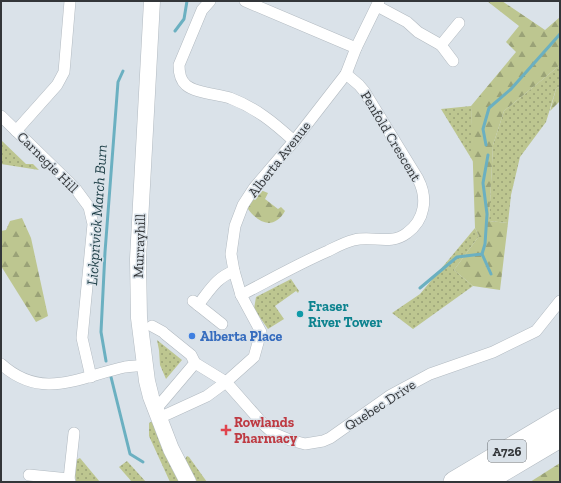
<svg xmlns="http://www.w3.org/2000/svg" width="561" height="483" viewBox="0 0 561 483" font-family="'Zilla Slab',serif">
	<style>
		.grass { fill: url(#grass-dots) }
		.forest { fill: url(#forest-firs) }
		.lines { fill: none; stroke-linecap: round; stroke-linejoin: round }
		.stream { stroke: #6bb0c1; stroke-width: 3 }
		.street-casing { stroke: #b2bac1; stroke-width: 12 }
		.secondary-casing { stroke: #b2bac1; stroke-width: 17 }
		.highway-casing { stroke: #b2bac1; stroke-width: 22 }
		.street { stroke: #fff; stroke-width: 11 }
		.secondary { stroke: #fff; stroke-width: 16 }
		.highway { stroke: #fff; stroke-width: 21 }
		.culture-dot { fill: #0f9aa8; stroke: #dae2e9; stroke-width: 1.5 }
		.shop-dot { fill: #3f7fe0; stroke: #dae2e9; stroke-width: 1.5 }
		.health-dot { fill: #e0444e; stroke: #dae2e9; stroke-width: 1.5 }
		.labels { text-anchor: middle; stroke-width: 3; stroke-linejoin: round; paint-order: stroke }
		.shield { fill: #dae2e9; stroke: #656a6e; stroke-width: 1 }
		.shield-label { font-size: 13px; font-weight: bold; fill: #333639 }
		.street-label { font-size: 14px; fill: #333639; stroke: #dae2e9 }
		.culture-label { font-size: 14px; font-weight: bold; fill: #0d838f; stroke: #dae2e9; text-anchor: start }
		.shop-label { font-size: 14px; font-weight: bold; fill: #366cbe; stroke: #dae2e9; text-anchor: start }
		.health-label { font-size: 14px; font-weight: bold; fill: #be3a42; stroke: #dae2e9; text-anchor: start }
		.water-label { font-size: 15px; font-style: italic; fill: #1c3d45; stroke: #dae2e9 }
	</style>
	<defs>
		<pattern id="grass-dots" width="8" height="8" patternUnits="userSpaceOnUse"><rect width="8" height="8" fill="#bdc690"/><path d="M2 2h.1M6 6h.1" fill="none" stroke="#9aa277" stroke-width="1.8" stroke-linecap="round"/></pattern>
		<pattern id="forest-firs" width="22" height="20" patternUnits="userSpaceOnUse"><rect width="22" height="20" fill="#bdc690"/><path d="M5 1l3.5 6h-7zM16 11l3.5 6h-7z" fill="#9aa277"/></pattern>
	</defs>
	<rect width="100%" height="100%" fill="#dae2e9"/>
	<g class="grass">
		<path d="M560,65v21l-4,3 -10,33 -26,35 -9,38 -3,28 -19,-2 4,-76 11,-34z"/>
		<path d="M471,106l3,57 -33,-54z"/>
		<path d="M1,140l25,24h7l6,6 -38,-6z"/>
		<path d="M475,228l4,8 -25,34 19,16 -60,43 -21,-16 28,-19z"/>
		<path d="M291,279l8,12 -1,2 -2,-2 -21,15 9,13 -16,10 -14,-20 2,-12z"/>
		<path d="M157,340l25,20 -16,19 -6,-14 -1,-15z"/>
		<path d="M151,422h2l19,47 7,13h-9l-21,-46v-13z"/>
		<path d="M187,456l2,1 18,25h-10l-12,-23z"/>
		<path d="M80,458l20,24h-24l-1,-7 1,-15z"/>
		<path d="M127,461l19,21h-14l-13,-15z"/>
	</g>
	<g class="forest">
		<path d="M487,1h15l43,29 15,-13v48l-56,46 -11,34 -4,76 19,2 -8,67 -27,-4 -19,-16 25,-34 -4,-8 -4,-122 45,-54 -10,-10 13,-16z"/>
		<path d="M560,86v15l-10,10 6,-22z"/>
		<path d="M263,191l5,2 -3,6 13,10 3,-2 4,4c-11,19 -26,13 -37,-2l1,-7 7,-10z"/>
		<path d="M22,218l9,20 17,78 -12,6 -35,-56v-35l5,-1 4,-9z"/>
		<path d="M560,463v19h-30z"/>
	</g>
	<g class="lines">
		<g class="stream">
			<path d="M175,31l9,-12 3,-18"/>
			<path d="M486,145l-3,-16 6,-21 22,-19 49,-55"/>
			<path d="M482,254l9,20"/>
			<path d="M420,288l37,-31 25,-3 3,-10 2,-30 -4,-31 5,-28"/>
			<path d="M106,361l-5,-29 4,-80 13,-170 5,-11"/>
			<path d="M111,377l19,77 13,8"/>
		</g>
		<defs>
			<g id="street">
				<path d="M210,1l-8,9 -23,55c0,7 1,15 7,20 9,8 31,9 44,13 26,10 43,24 64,43"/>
				<path d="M245,1l111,47"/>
				<path d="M377,6l30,16 11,10 23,13 12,16"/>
				<path d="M441,45l18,-22"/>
				<path d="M1,116l74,72 14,19 4,17 -11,114 9,39"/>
				<path d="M16,131l41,-46 7,-13 6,-71"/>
				<path d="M241,295c29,-15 57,-31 87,-44 8,-4 17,-9 26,-11 18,-5 36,6 53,-7 18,-13 21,-35 11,-54l-54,-88 -5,-6 -13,-11"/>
				<path d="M193,301l29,23"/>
				<path d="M198,305c12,-15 18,-27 36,-34"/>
				<path d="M152,326l11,6"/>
				<path d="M165,334l26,21 4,8 31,19 38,43 9,8 17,7 15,4 18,-3 7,-3 61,-43 39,-21 63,-22 43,-21 24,-30"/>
				<path d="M1,364c41,37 78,13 124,3 7,-1 14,-1 21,-2"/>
				<path d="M156,409l39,-46"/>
				<path d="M159,418l48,-22 19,-14 28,-25 7,-25 -20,-37 -7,-24 -3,-17 4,-28 8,-21 11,-17 40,-47 52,-67 10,-26 23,-47"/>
				<path d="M29,475l40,4"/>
				<path d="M70,482l-1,-3 5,-46"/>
			</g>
			<path id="secondary" d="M152,1l-14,258 1,59 8,63 4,16 20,52 17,33"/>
			<g id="highway">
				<path d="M454,482l106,-63"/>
				<path d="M484,482l76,-45"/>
			</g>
		</defs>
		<use href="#street" class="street-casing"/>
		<use href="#secondary" class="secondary-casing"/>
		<use href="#highway" class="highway-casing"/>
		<use href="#street" class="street"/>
		<use href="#secondary" class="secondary"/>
		<use href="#highway" class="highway"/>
	</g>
	<circle class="culture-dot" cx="300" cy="314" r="4"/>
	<circle class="shop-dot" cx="192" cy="336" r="4"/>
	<path class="health-dot" d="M224 424h4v4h4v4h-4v4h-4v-4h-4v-4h4z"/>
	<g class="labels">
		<rect class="shield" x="488" y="440" width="38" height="22" rx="3"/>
		<g class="shield-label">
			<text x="507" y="456">A726</text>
		</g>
		<g class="street-label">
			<text transform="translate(391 136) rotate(59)" y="5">Penfold Crescent</text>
			<text transform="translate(279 159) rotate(-52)" y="5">Alberta Avenue</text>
			<text transform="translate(48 162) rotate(45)" y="5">Carnegie Hill</text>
			<text transform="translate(139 246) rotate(-88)" y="5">Murrayhill</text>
			<text transform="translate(380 405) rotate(-33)" y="5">Quebec Drive</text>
		</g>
		<g class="culture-label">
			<text x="308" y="311">Fraser<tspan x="308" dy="16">River Tower</tspan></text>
		</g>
		<g class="shop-label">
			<text x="200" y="341">Alberta Place</text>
		</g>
		<g class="health-label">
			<text x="234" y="427">Rowlands<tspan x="234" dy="16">Pharmacy</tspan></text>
		</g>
		<g class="water-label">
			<text transform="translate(97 215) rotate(-86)" y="5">Lickprivick March Burn</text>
		</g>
	</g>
	<rect width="561" height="483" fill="none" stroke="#333639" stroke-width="4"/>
</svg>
